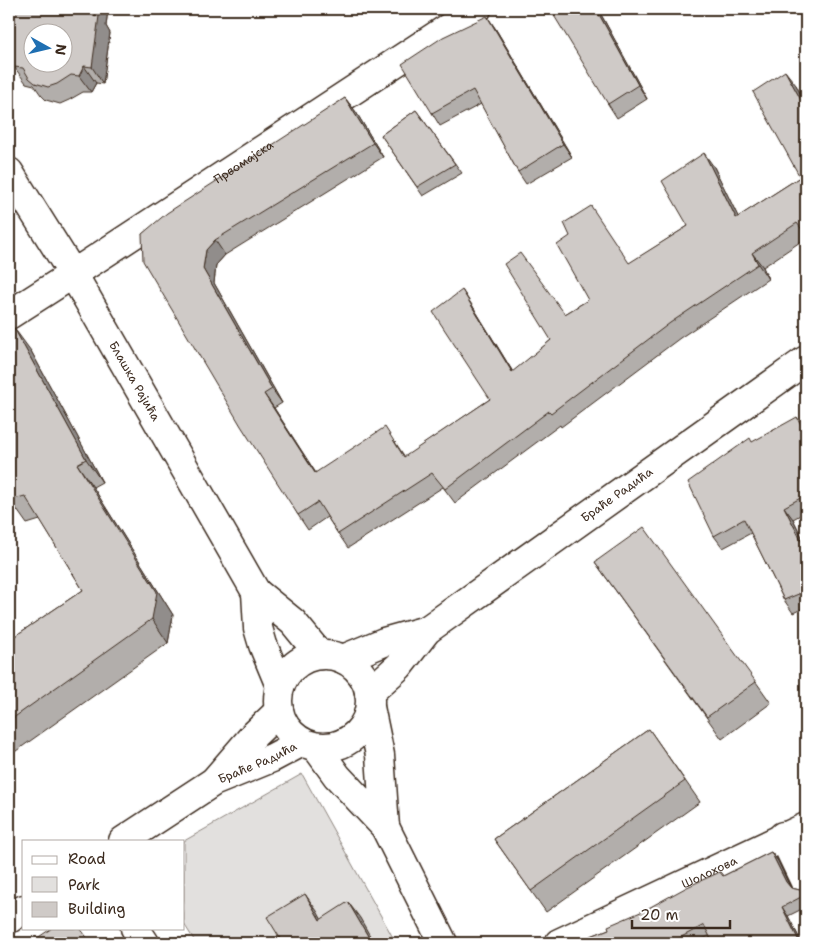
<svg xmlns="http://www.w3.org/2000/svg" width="815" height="952" viewBox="0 0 815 952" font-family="'Shantell Sans',sans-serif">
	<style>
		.green { fill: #e2e0de; stroke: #8e857e }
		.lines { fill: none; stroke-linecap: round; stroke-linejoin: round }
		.street-casing { stroke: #3b2a1e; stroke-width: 31 }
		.secondary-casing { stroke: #3b2a1e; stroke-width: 31 }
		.street { stroke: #fff; stroke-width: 28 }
		.secondary { stroke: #fff; stroke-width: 28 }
		.wall { fill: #b2aeab; stroke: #3b2a1e }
		.shaded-wall { fill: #918d8b; stroke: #3b2a1e }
		.building { fill: #cfcac7; stroke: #3b2a1e; fill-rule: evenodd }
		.labels { text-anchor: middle; stroke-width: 4.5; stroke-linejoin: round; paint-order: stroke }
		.street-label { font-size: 12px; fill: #3b2a1e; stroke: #fff }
	</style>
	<rect width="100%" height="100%" fill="#fff"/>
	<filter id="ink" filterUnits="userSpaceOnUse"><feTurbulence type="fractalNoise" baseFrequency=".02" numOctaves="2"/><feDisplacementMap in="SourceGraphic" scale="10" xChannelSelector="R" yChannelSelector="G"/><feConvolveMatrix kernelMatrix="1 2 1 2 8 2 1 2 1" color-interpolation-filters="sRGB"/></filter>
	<g filter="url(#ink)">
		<path class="green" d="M302,774l94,169h-200l-12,-19v-83z"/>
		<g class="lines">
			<defs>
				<g id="street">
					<path id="s1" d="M9,315l64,-41 404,-265"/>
					<path d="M370,707l10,48 5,72"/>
					<path d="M316,747l21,29 48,51 58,116"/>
					<path d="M783,836l23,48"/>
					<path d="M135,928l10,15"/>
					<path id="s2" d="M559,943l247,-116"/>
				</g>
				<g id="secondary">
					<path id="s3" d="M9,172l64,102 183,318 37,30 27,33"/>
					<path d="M256,592l2,36 5,17 17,41"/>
					<circle cx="324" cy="701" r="46"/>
					<path d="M343,659l41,-17 43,-12"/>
					<path id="s4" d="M369,693l30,-27 28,-36 379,-270"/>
					<path d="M216,779l38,-44 25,-24"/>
					<path id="s5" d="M123,841l90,-59 59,-24 30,-16"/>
					<path d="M9,919l15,-10"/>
				</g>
			</defs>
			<use href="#street" class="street-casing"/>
			<use href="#secondary" class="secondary-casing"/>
			<use href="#street" class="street"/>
			<use href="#secondary" class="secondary"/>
		</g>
		<g class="wall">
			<path d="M11,9h97l-2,17 4,7 -7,51 -7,-1 -5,9h-8l-14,8 -9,4 -14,-4 -5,-5 -7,-10 -8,-2 -17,-23z"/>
			<path d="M598,9l49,90 -30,19 -9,-14z"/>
			<path d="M487,16l8,12 77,129 -46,27 -8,-12 -37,-68 -41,22 -8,-13z"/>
			<path d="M796,85l10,20v133l-43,29 5,12 -88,59 -119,89 -1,-2 -105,78 -12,-16 -95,61 -21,-31 -19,13 -10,-15 -156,-281 203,-136 11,14 27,45 -158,98 -9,10 -2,18 68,120 -8,5 42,65 79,-31 10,15 85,-58 -18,-94 41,67 38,-32 14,-26 23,-14 42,-37 58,-37 26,-59 24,50 62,-40z"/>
			<path d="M416,110l46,63 -39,23 -42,-61z"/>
			<path d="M31,351l71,131 -9,5 80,128 -5,28 -159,113v-116l74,-50 -43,-70 -13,4 -17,-24z"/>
			<path d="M806,431v81l-13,7 13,26v62l-13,6 -9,-13 -33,-67 -28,15 -9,-12 39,-94z"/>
			<path d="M595,562l161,120 15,21 -49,36z"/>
			<path d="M649,729l51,73 -154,110 -52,-73z"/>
			<path d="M771,852l7,9 12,26 1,1 9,2 6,9v8l-18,9 14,27h-89l-4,-7 -15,7h-121l36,-14 111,-57 3,4z"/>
		</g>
		<g class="shaded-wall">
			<path d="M94,9h14l-2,17 4,7 -7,51 -11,-17 1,-51z"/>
			<path d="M596,9h2l49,90 -9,-14z"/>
			<path d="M487,16l8,12 77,129 -9,-13z"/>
			<path d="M84,66l12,17 -5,9 -12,-16z"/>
			<path d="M785,71l11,14 10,20v4z"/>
			<path d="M345,98l11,14 27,45 -10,-14z"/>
			<path d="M704,153l10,14 32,66 -10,-15z"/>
			<path d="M215,240l10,15 -9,10 -2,18 68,120 -10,-14 -69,-120 3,-19z"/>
			<path d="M752,253l11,14 5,12 -10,-15z"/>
			<path d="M462,290l10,15 50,82 -10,-15z"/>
			<path d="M14,328l17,23 71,131 -16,-23z"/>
			<path d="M264,394l10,14 51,80 -10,-15z"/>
			<path d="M797,417l9,14v3z"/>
			<path d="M77,464l16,23 80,128 -5,28 -16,-24z"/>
			<path d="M784,507l9,12 13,26v5z"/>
			<path d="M771,852l7,9 14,30 -6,-9z"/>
			<path d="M305,894l12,17 14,26 -11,-17z"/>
			<path d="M348,902l12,16 14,25h-2z"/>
			<path d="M782,907l6,9 14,27h-2z"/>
		</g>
		<g class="building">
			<path d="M11,9h83l-1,7h6l-7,51 -8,-1 -5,10 -8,-1 -14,9 -9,3 -13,-4 -6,-5 -6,-10 -9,-1 -5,-7v-32zM32,32h30v30h-30z"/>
			<path d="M550,9h46l42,76 -30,19z"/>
			<path d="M487,16l76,128 -45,28 -45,-82 -41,23 -30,-49 41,-27z"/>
			<path d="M785,71l21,38v121l-2,2 -7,-9 -45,30 6,11 -88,59 -119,90 -2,-2 -104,78 -13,-16 -94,61 -20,-32 -20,13 -57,-89 -98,-165 -1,-27 25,-21 178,-115 28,45 -158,97 -9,10 -3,19 69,120 -8,5 51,79 70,-46 19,30 86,-58 -57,-87 29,-22 50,82 39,-32 -47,-76 16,-11 45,61 23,-14 -31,-55 13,-9 -6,-13 27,-17 38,57 59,-37 -26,-45 42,-28 32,65 64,-41 -47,-85z"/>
			<path d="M416,110l39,54 -38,23 -36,-52z"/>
			<path d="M9,327l5,1 72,131 -9,5 80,128 -5,27 -143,102v-81l74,-50 -58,-94 -15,4 -1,-2z"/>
			<path d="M797,417l9,17v61l-22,12 22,43v41l-22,9 -40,-81 -30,17 -26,-54 62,-44 2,4z"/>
			<path d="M644,527l112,155 -49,35 -112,-155z"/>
			<path d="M649,729l36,52 -154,110 -37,-52z"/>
			<path d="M771,852l15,30 5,6 9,2 3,6 -21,11 18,36h-39l-1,-2 -4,2h-43l-9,-18 -34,18h-97l36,-14 -1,-3 35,-15 44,-24 33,-15 3,4z"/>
			<path d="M305,894l15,26 28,-18 24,41h-89l-16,-26z"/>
			<path d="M52,928h28l11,15h-61z"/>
		</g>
	</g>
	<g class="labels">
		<g class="street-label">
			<text dy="4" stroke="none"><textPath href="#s1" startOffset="280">Првомајска</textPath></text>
			<text dy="4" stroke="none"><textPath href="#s3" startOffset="244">Блашка Рајића</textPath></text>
			<text dy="4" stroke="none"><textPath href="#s4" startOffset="319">Браће Радића</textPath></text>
			<text dy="4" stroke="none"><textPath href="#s5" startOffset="156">Браће Радића</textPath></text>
			<text dy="4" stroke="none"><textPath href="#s2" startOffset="166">Шолохова</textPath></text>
		</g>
	</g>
	<rect width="815" height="952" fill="none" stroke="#fff" stroke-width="30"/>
	<rect x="15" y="15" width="785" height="922" fill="none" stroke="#3b2a1e" stroke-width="2" filter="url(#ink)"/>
	<rect x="22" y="840" width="162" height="90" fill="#ffffff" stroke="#b1aaa5"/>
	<rect x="32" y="856" width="25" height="8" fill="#ffffff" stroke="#b1aaa5"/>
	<text x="68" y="864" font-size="15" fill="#3b2a1e">Road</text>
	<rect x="32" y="877" width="25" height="15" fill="#e2e0de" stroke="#b1aaa5"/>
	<text x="68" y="890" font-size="15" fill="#3b2a1e">Park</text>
	<rect x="32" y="902" width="25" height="15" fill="#cfcac7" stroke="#b1aaa5"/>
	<text x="68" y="914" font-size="15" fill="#3b2a1e">Building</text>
	<g transform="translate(48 48) rotate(98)"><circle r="24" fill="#ffffff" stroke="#b1aaa5"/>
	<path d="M0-4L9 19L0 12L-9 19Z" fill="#1f6fb2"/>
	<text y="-8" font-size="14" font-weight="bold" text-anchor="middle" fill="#3b2a1e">N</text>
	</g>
	<path d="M632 920v8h98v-8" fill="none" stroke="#3b2a1e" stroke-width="2.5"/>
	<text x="640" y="920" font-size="15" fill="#3b2a1e" stroke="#ffffff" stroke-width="4" paint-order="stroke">20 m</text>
</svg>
